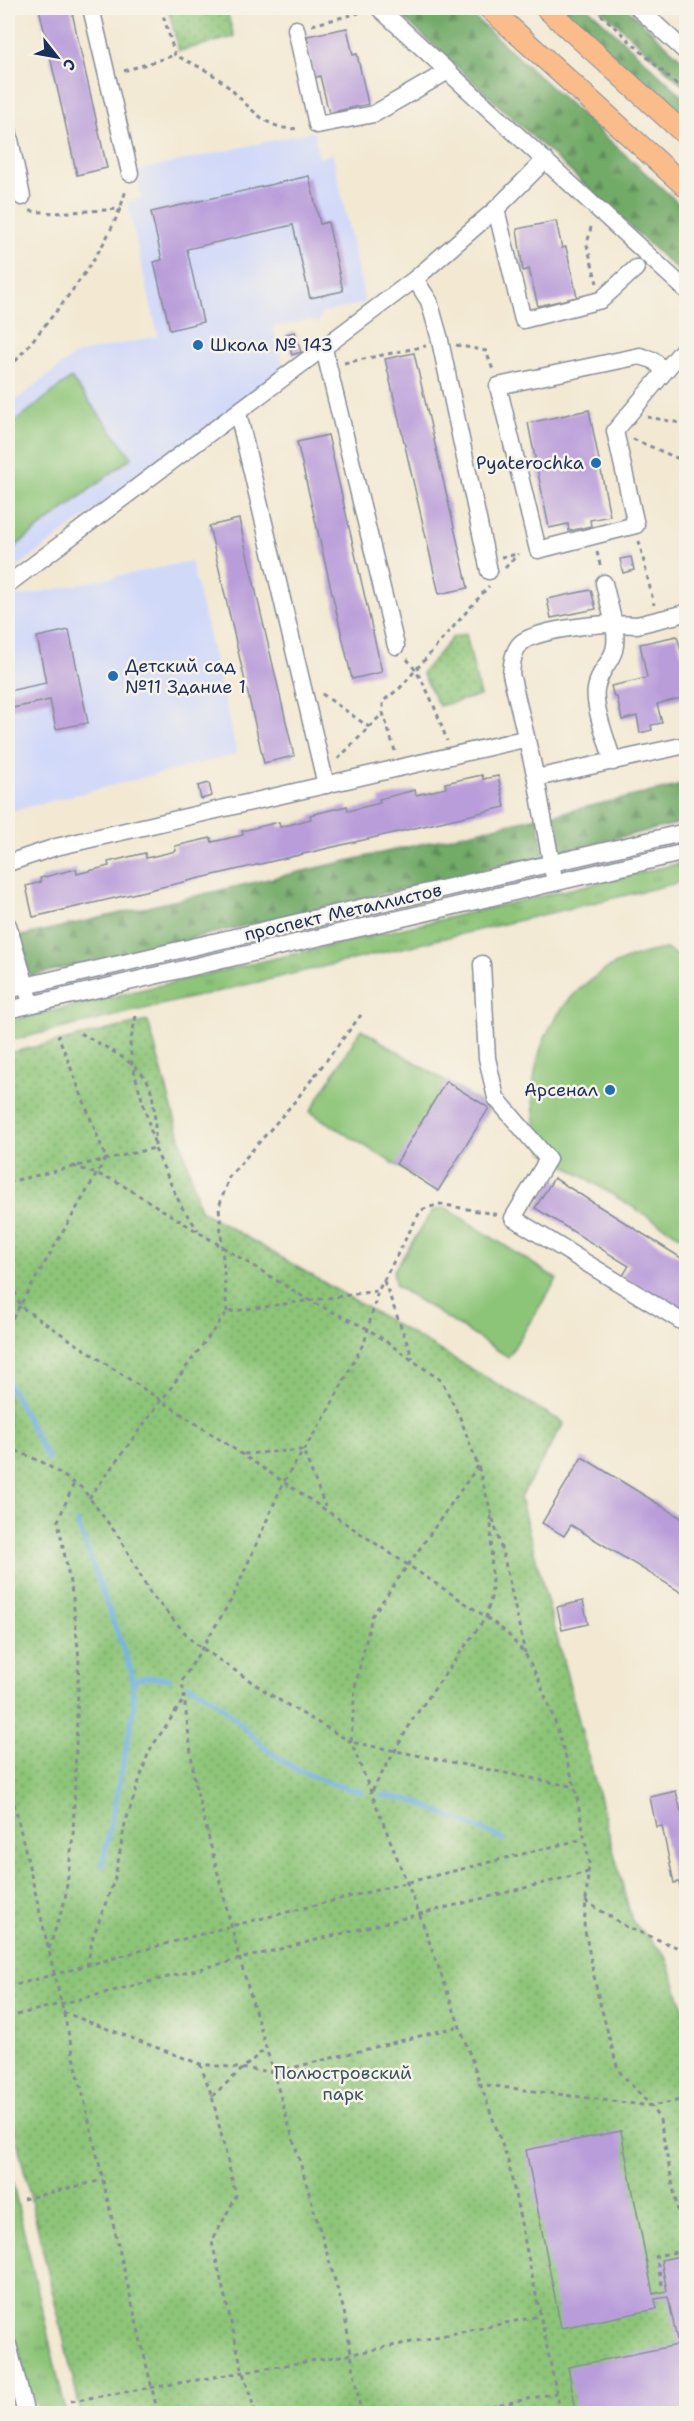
<svg xmlns="http://www.w3.org/2000/svg" width="694" height="2421" viewBox="0 0 694 2421" font-family="'Shantell Sans',sans-serif">
	<style>
		.built { fill: #d1d9f9 }
		.grass { fill: url(#grass-tufts); stroke: #547a6b; stroke-width: 1.5 }
		.forest { fill: url(#forest-firs); stroke: #466c63; stroke-width: 1.5 }
		.park { fill: url(#park-dots); stroke: #547a6b; stroke-width: 1.5 }
		.pitch { fill: #8dc578; stroke: #547a6b; stroke-width: 1.5 }
		.lines { fill: none; stroke-linecap: round; stroke-linejoin: round }
		.stream { stroke: #6dade1; stroke-width: 5 }
		.building { fill: #b99dda }
		.minor-casing { stroke: #878c98; stroke-width: 19 }
		.major-casing { stroke: #878c98; stroke-width: 23 }
		.path { stroke: #878c98; stroke-width: 3; stroke-dasharray: 4.5 4.5; stroke-linecap: butt }
		.minor { stroke: #fff; stroke-width: 16 }
		.major { stroke: #fabc8b; stroke-width: 21 }
		.poi-dot { fill: #1f6fb2; stroke: #f7f3e8; stroke-width: 2 }
		.labels { text-anchor: middle; stroke-width: 5; stroke-linejoin: round; paint-order: stroke }
		.poi-label { font-size: 18px; fill: #1b2f5e; stroke: #f7f3e8; text-anchor: start }
		.street-label { font-size: 18px; fill: #1b2f5e; stroke: #f7f3e8 }
		.park-label { font-size: 18px; fill: #385464; stroke: #f7f3e8 }
	</style>
	<defs>
		<pattern id="grass-tufts" width="24" height="20" patternUnits="userSpaceOnUse" patternTransform="scale(1.5)"><rect width="24" height="20" fill="#8dc578"/><path d="M3 7l-1-3M5 7V3M7 7l1-3M15 17l-1-3M17 17v-4M19 17l1-3" fill="none" stroke="#72a066"/></pattern>
		<pattern id="forest-firs" width="22" height="20" patternUnits="userSpaceOnUse" patternTransform="scale(1.5)"><rect width="22" height="20" fill="#72aa68"/><path d="M5 1l3.5 6h-7zM16 11l3.5 6h-7z" fill="#5d8b59"/></pattern>
		<pattern id="park-dots" width="8" height="8" patternUnits="userSpaceOnUse" patternTransform="scale(1.5)"><rect width="8" height="8" fill="#8dc578"/><path d="M2 2h.1M6 6h.1" fill="none" stroke="#72a066" stroke-width="1.8" stroke-linecap="round"/></pattern>
	</defs>
	<rect width="100%" height="100%" fill="#f7f3e8"/>
	<filter id="ink" filterUnits="userSpaceOnUse"><feTurbulence type="fractalNoise" baseFrequency=".0167" numOctaves="2"/><feDisplacementMap in="SourceGraphic" scale="12" xChannelSelector="R" yChannelSelector="G"/><feConvolveMatrix kernelMatrix="1 2 1 2 8 2 1 2 1" color-interpolation-filters="sRGB"/></filter>
	<filter id="wash" filterUnits="userSpaceOnUse"><feTurbulence type="fractalNoise" baseFrequency=".008" numOctaves="4" result="noise"/><feDisplacementMap in="SourceGraphic" scale="24" xChannelSelector="R" yChannelSelector="G"/><feGaussianBlur stdDeviation="1.35" result="paint"/><feColorMatrix in="noise" values="0 0 0 0 0 0 0 0 0 0 0 0 0 0 0 0 0 1.4 0 .05"/><feComposite in="paint" operator="in"/></filter>
	<g filter="url(#wash)">
		<rect width="100%" height="100%" fill="#f3e9d3"/>
		<g class="built">
			<path d="M314,131l5,27 14,-4 32,149 -43,10 -4,10 -9,-3 -36,7 12,43 -277,204v-168l68,-52 82,-18 -31,-134 14,-4 -5,-27z"/>
			<path d="M191,561l46,193 -229,58v-213z"/>
		</g>
		<g class="grass">
			<path d="M686,862v19l-678,160v-20z"/>
			<path d="M8,2163l58,250h-26l-14,-32 -18,-79z"/>
		</g>
		<g class="forest">
			<path d="M393,8h71l222,202v68z"/>
			<path d="M562,8h26l98,91v22z"/>
			<path d="M600,8h26l60,55v25z"/>
			<path d="M686,784v38l-129,30 -5,-37z"/>
			<path d="M538,817l6,39 -514,120 -13,-39z"/>
		</g>
		<g class="park">
			<path d="M168,8h58l8,29 -55,14z"/>
			<path d="M466,634l14,62 -41,10 -17,-33 31,-36z"/>
			<path d="M148,1021l52,189 364,213 -44,75 112,423 34,35 20,60v397h-605l-73,-311v-1049z"/>
		</g>
		<g class="pitch">
			<path d="M71,378l61,79 -124,95v-125z"/>
			<path d="M666,949l20,12v279l-143,-88c-34,-95 23,-189 123,-203z"/>
			<path d="M361,1029l128,79 -51,83 -128,-79z"/>
			<path d="M446,1208l111,71 -49,78 -112,-71 -3,-14 40,-62z"/>
		</g>
		<g class="lines">
			<g class="stream">
				<path d="M8,1382l40,77"/>
				<path d="M77,1522l55,151 2,36 -32,157"/>
				<path d="M133,1681l14,-4 23,2"/>
				<path d="M188,1685c35,14 56,46 85,69 25,20 58,30 88,38"/>
				<path d="M381,1795l30,5 93,39"/>
			</g>
		</g>
		<g id="blocks">
			<g class="building">
				<path d="M39,8h32l36,160 -30,7z"/>
				<path d="M347,28l6,27 4,-1 11,50 -39,9 -9,-37 -6,2 -7,-42z"/>
				<path d="M309,176l11,48 8,-2 15,69 -33,7 -17,-73 -106,24 16,73 -33,8 -16,-68 8,-2 -11,-48z"/>
				<path d="M556,221l6,27 4,-1 11,50 -39,9 -9,-37 -6,2 -6,-42z"/>
				<path d="M295,332l6,20 -9,3 -6,-21z"/>
				<path d="M414,353l54,235 -29,6 -54,-235z"/>
				<path d="M589,410l21,106 -20,4 1,6 -22,5 -1,-7 -19,4 -21,-105z"/>
				<path d="M328,435l54,237 -30,7 -55,-237z"/>
				<path d="M239,519l55,237 -30,7 -55,-237z"/>
				<path d="M631,557l3,13 -11,3 -3,-14z"/>
				<path d="M591,590l5,19 -45,9 -4,-19z"/>
				<path d="M69,630l19,93 -32,6 -6,-29 -42,9v-18l38,-8 -9,-46z"/>
				<path d="M677,636l9,33v28l-29,7 5,19 -11,2 1,5 -12,3 -3,-17 -15,4 -5,-23h-3l-3,-11 36,-8 -7,-34z"/>
				<path d="M482,775l1,4 15,-3 7,31 -472,110 -7,-31 15,-4 -1,-4 36,-9 1,5 32,-8 -1,-4 37,-9 1,5 30,-7 -1,-5 36,-8 1,4 31,-7 -1,-4 37,-9 1,5 16,-4 15,-4 -1,-4 37,-9 1,5 32,-8 -1,-4 36,-9 1,5 30,-7 -1,-5z"/>
				<path d="M209,783l3,13 -11,3 -3,-13z"/>
				<path d="M446,1081l43,27 -51,83 -42,-27z"/>
				<path d="M554,1178l132,83v56l-64,-40 7,-11 -94,-58z"/>
				<path d="M582,1457l104,64v64l-4,8 -111,-68 -7,11 -22,-13z"/>
				<path d="M583,1601l5,23 -26,6 -5,-23z"/>
				<path d="M676,1791l5,21 5,-1v79l-5,2 -2,-10 -5,1 -12,-57 -6,1 -6,-30z"/>
				<path d="M621,2131l32,163 14,-3 -6,-31 23,-5 2,13v65l-5,1 2,11 3,-1v70h-109l-9,-47 110,-22 -10,-48 -13,2 2,10 -96,19 -35,-178z"/>
			</g>
		</g>
	</g>
	<g filter="url(#ink)">
		<use href="#blocks" fill-opacity="0" stroke="#878c98" stroke-width="1.5"/>
		<g class="lines">
			<defs>
				<g id="minor">
					<path d="M91,8l39,165"/>
					<path d="M379,8l307,282"/>
					<path d="M638,8l48,44"/>
					<path d="M296,29l21,96 57,-11 74,-43"/>
					<path d="M8,130l14,67"/>
					<path d="M496,209l27,111 78,-20 35,-32"/>
					<path d="M415,279l14,22 10,35 50,235"/>
					<path d="M324,349l72,297"/>
					<path d="M664,370l-11,-10 -13,-4 -142,30 40,164 98,-25 -21,-94 71,-85"/>
					<path d="M238,413l88,372"/>
					<path d="M604,583l10,41 23,1 49,-12"/>
					<path d="M8,584l407,-305 81,-70 49,-49"/>
					<path d="M536,778l150,-33"/>
					<path d="M8,863l48,-16 468,-108"/>
					<path d="M553,873l-17,-95 -25,-104c1,-11 2,-23 10,-31 15,-13 73,-19 93,-19 7,39 -13,36 -18,65 -3,18 12,54 17,73"/>
					<path d="M8,925l21,71"/>
					<path d="M482,964l5,94 9,40 52,61 -35,59 173,106"/>
					<path d="M8,990l678,-158"/>
					<path d="M8,1010l678,-158"/>
					<path d="M8,2345l18,69"/>
				</g>
				<g id="major">
					<path d="M489,8l197,179"/>
					<path d="M546,8l140,127"/>
				</g>
			</defs>
			<use href="#minor" class="minor-casing"/>
			<use href="#major" class="major-casing"/>
			<g class="path">
				<path d="M161,8l14,47c13,7 29,13 41,22 28,19 46,57 84,51"/>
				<path d="M594,8l92,85"/>
				<path d="M312,25l47,-12"/>
				<path d="M124,71l51,-16"/>
				<path d="M30,211l25,2 66,-4"/>
				<path d="M591,227l-4,18 10,38"/>
				<path d="M456,345l30,6 7,19"/>
				<path d="M8,358l2,10 -2,1"/>
				<path d="M344,363l82,-17"/>
				<path d="M10,368c40,-50 101,-116 116,-179"/>
				<path d="M647,417l39,7"/>
				<path d="M633,439l53,23"/>
				<path d="M639,541l15,64"/>
				<path d="M597,552l4,17"/>
				<path d="M501,557l17,-3"/>
				<path d="M505,568l13,-14"/>
				<path d="M407,659c19,23 30,53 40,82"/>
				<path d="M322,694l47,33"/>
				<path d="M395,751l-12,-38v-12l17,-13 89,-102"/>
				<path d="M338,759l45,-46"/>
				<path d="M136,1016l-6,28 2,20 22,78"/>
				<path d="M155,1149l26,57 17,24"/>
				<path d="M73,1166l41,14 196,121 58,28 74,52 19,39 17,46 27,96 20,91"/>
				<path d="M8,1182l147,-34c0,-20 1,-41 -5,-61 -7,-23 -53,-44 -73,-56"/>
				<path d="M8,1275l13,32 465,310 21,16 19,22 13,25 16,42 20,65 14,75 -5,64 14,70 20,74 33,36 9,14 26,133"/>
				<path d="M384,1281l29,78"/>
				<path d="M8,1308l13,-1"/>
				<path d="M227,1312l-8,-105 10,-30 67,-77 65,-85"/>
				<path d="M8,1326l98,-168 -48,-123"/>
				<path d="M8,1447l36,16 38,25 39,52 29,53 43,49 81,55 77,45 68,171 89,248 53,253"/>
				<path d="M244,1454l59,-4 22,56"/>
				<path d="M478,1466l-106,150 -17,71 -4,55 224,45"/>
				<path d="M89,1498l138,-186 150,-21"/>
				<path d="M8,1777l150,637"/>
				<path d="M372,1791l41,-72 73,-102 6,-23 -1,-79"/>
				<path d="M585,1901l42,26 59,24"/>
				<path d="M49,1949l16,-49 8,-64 6,-177 -6,-61 -15,-77 16,-38"/>
				<path d="M87,1966l6,-29 22,-59 10,-54 24,-73 33,-49"/>
				<path d="M8,1987l223,-61 352,-87"/>
				<path d="M63,2012l137,52 75,8 185,-46"/>
				<path d="M8,2017l580,-145"/>
				<path d="M200,2064l12,32 24,100 -24,46 31,131 13,41"/>
				<path d="M478,2084l173,22 35,-7"/>
				<path d="M212,2096l55,-49"/>
				<path d="M23,2199l80,-19"/>
				<path d="M662,2285l-6,-29 30,-6"/>
				<path d="M71,2401l281,-47 188,-38"/>
				<path d="M361,2414l-17,-103 -104,-351 -45,-176 -13,-103 51,-84 51,-116 42,-66 39,-75 13,-49 43,-81 19,-6 59,11"/>
				<path d="M456,2414l100,-21"/>
			</g>
			<use href="#minor" class="minor"/>
			<use href="#major" class="major"/>
		</g>
	</g>
	<g class="poi-dot">
		<circle cx="198" cy="345" r="6"/>
		<circle cx="596" cy="463" r="6"/>
		<circle cx="113" cy="676" r="6"/>
		<circle cx="610" cy="1090" r="6"/>
	</g>
	<g class="labels">
		<g class="poi-label">
			<text x="210" y="351">Школа № 143</text>
			<text x="584" y="469" text-anchor="end">Pyaterochka</text>
			<text x="125" y="672">Детский сад<tspan x="125" dy="21">№11 Здание 1</tspan></text>
			<text x="598" y="1096" text-anchor="end">Арсенал</text>
		</g>
		<g class="street-label">
			<text transform="translate(343 912) rotate(-13)" y="6">проспект Металлистов</text>
		</g>
		<g class="park-label">
			<text x="343" y="2079">Полюстровский<tspan x="343" dy="21">парк</tspan></text>
		</g>
	</g>
	<rect width="694" height="2421" fill="none" stroke="#f7f3e8" stroke-width="30"/>
	<g transform="translate(57 57) rotate(121)" stroke="#f7f3e8" stroke-width="4.5" paint-order="stroke">
	<path d="M0-4.5L10 22L0 15L-10 22Z" fill="#1b2f5e"/>
	<text y="-9" font-size="16" font-weight="bold" text-anchor="middle" fill="#1b2f5e">С</text>
	</g>
</svg>
